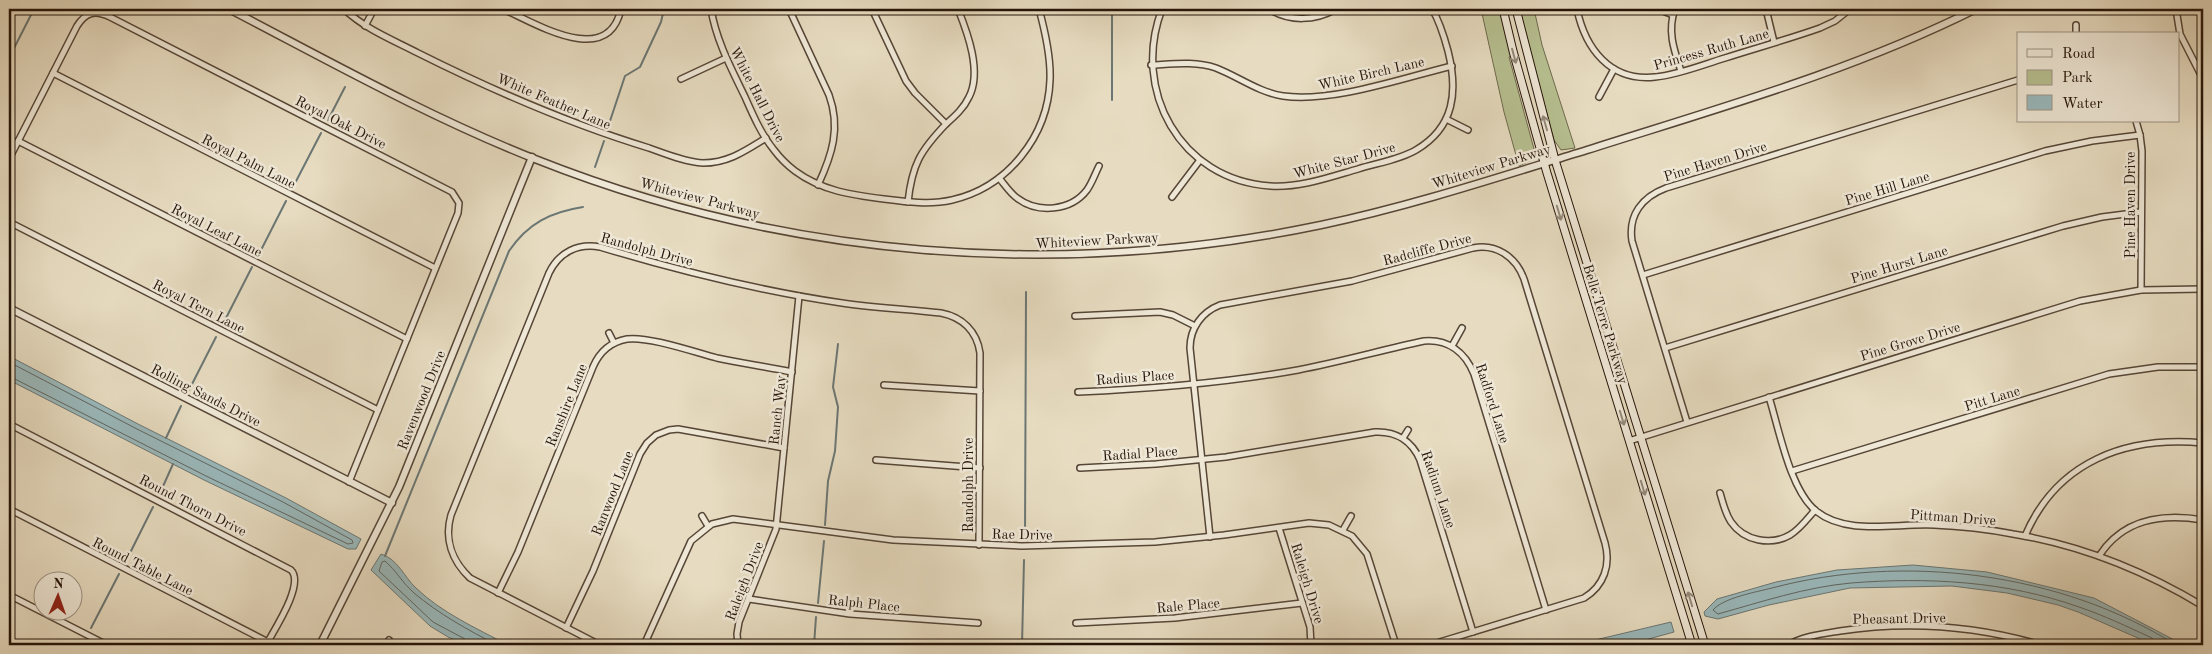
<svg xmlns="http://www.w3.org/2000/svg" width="2212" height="654" viewBox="0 0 2212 654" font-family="'Old Standard TT',serif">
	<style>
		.green { fill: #b7c091; stroke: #6e6a4d }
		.water { fill: #9ab9bc; stroke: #6b7774 }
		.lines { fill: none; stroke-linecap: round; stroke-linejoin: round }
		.shore { stroke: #606662; stroke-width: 1 }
		.stream { stroke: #6b7774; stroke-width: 2 }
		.minor-casing { stroke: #564637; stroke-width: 8 }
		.tertiary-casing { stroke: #564637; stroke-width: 9 }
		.secondary-casing { stroke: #251409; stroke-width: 9 }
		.minor { stroke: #efe8d7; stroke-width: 5 }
		.tertiary { stroke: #efe8d7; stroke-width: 6 }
		.secondary { stroke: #efe8d7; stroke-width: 7 }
		.oneway { stroke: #94897a }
		.labels { text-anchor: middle; stroke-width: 5; stroke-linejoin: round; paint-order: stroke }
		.street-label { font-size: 14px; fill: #251409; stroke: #efe8d7 }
	</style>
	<rect width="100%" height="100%" fill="#e7dcc1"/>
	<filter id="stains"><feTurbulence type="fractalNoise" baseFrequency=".004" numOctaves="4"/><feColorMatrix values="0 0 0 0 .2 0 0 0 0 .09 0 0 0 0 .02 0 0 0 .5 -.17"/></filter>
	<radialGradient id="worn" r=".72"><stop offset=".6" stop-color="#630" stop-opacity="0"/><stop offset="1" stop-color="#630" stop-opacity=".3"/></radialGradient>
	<g class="green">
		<path d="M1481,9h19l11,47 -2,1 25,92 -4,12 -11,5 -15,-54z"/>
		<path d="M1519,9h15l8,36 33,103 -14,2 -7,-10z"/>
	</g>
	<g class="water">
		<path d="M9,356l129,68 148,74 75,41 -5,10h-8l-144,-69 -195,-100z"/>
		<path d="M381,554c17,5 23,23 35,34 26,25 60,40 92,57h-41l-19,-8 -18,-11 -59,-56z"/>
		<path d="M1913,565l74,7 107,26 90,47h-30l-76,-33 -20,-7 -51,-12 -55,-7 -102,2 -81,17 -51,14 -13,-3 -1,-4 13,-13 59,-17 61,-12z"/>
		<path d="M1671,622l3,10 -47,13h-53z"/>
	</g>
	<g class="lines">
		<g class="shore">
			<path d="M9,362l126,66 148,74 69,38 1,3 -5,1 -142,-68 -197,-100"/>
			<path d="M467,645l-2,-6 -32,-17 -54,-51 3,-9 3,-1c11,9 18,23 29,32 25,21 54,37 83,52"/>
			<path d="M2155,645l-3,-7c-24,-11 -49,-23 -73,-31 -73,-26 -152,-30 -228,-24 -45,4 -90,19 -133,31l-5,-4c10,-12 43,-18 59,-22 131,-35 289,-16 404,57"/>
		</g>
		<g class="stream">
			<path d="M9,58l25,-49"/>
			<path d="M1112,100v-91"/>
			<path d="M328,120l17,-33"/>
			<path d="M607,130l18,-54 15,-9 21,-45 3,-13"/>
			<path d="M595,167l9,-26"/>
			<path d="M292,189l29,-56"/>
			<path d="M258,256l28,-55"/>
			<path d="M224,322l28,-55"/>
			<path d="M189,390l27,-53"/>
			<path d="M166,438l15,-32"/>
			<path d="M160,493l13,-29"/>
			<path d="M825,525l3,-44 7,-30 3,-44 -5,-20 5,-43"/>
			<path d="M1025,538l1,-246"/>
			<path d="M385,556l124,-305c19,-28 42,-39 74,-44"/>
			<path d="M127,559l26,-52"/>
			<path d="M818,603l6,-62"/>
			<path d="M91,628l28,-54"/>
			<path d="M82,645l2,-3"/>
			<path d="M814,645l2,-28"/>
			<path d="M1022,645l2,-85"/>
		</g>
		<defs>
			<g id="minor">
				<path d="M344,9c21,20 49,31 74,44 74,37 152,71 231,95 17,6 36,14 54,15 25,0 42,-12 63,-25"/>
				<path d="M503,9c32,14 105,60 118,0"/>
				<path d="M711,9c5,31 20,59 34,88 8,18 16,37 29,53 6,8 13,15 21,21 27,20 57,24 89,28 23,3 46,6 68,1 56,-13 96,-64 98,-120 1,-24 -5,-49 -11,-71"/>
				<path d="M789,9l40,86c12,33 3,60 -11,90"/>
				<path d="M872,9l34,72 9,12 31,31c-26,27 -34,41 -38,78"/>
				<path d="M1162,9c-31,81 18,171 108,177 30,2 60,-9 88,-17 19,-6 41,-9 58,-19 39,-23 42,-59 32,-99 -4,-15 -8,-29 -16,-42"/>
				<path d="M1269,9c21,13 46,12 67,0"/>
				<path d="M1577,9c8,39 33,73 78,68 23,-2 47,-12 70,-19 31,-10 64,-19 95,-30l15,-7 15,-12"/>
				<path d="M1658,9l15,6"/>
				<path d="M1675,9c-8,22 -1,41 6,62"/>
				<path d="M1766,9l8,33"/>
				<path d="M2176,9l4,25 23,45"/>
				<path d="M2076,25v9"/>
				<path d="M365,26l9,-17"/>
				<path d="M1151,65c22,-1 44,-4 65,3 23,9 42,24 67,28 49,7 120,-18 169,-30"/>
				<path d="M53,73l382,195"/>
				<path d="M681,79l45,-21"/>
				<path d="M1599,97l15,-28"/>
				<path d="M1446,119l22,11"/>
				<path d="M2136,121l4,14 2,16 -1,139"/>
				<path d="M946,124c9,-8 18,-16 23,-27 13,-25 -1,-63 -11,-88"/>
				<path d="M18,141l389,198"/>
				<path d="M9,159l68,-133c9,-14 18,-16 33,-9l342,175 7,11 -1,10 -109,269"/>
				<path d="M999,178c6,7 11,15 18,20 21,16 54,13 70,-8 5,-7 8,-16 12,-24"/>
				<path d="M1172,197l28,-37"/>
				<path d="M9,222l369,188"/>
				<path d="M1643,275l402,-124 47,-10 48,-6"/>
				<path d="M1075,316l85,-4 13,3 22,11"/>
				<path d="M609,333l5,10"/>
				<path d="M1452,346l10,-18"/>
				<path d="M1665,348l398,-122 39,-9 39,-5"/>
				<path d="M884,385l96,6"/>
				<path d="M1078,392c73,-3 147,-9 220,-22 42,-8 84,-20 126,-29 24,-2 41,11 50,33l72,236"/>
				<path d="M1769,397c10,32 21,93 47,114 31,25 80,12 118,14 26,1 53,4 79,9 67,11 132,37 190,72"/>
				<path d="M1687,422l-55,-181c-4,-26 10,-44 34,-53l352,-108"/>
				<path d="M9,424l282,146c14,14 -17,60 -25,75"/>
				<path d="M1403,438l5,-8"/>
				<path d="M1629,441l451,-140 61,-11 62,-1"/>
				<path d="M876,460l104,8"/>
				<path d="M1080,468l76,-4 70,-7 149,-25c21,-1 37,9 45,28l53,172"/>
				<path d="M1792,471l317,-97 49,-7h45"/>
				<path d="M1720,493c3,10 5,20 11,29 13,19 40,24 59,13 10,-6 18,-17 25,-25"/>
				<path d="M9,509l259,133"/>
				<path d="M702,516l6,10"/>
				<path d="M1279,528l31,99 1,18"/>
				<path d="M1343,530l8,-14"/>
				<path d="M2025,536c32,-75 101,-100 178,-93"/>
				<path d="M1210,537l-20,-189c0,-20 12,-36 30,-43l132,-24 121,-33c23,-5 43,9 51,31l81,264c6,22 -1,43 -21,55l-154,47"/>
				<path d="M2099,556c24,-37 62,-43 104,-36"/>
				<path d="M498,593l20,-41 75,-185c6,-14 17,-25 34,-28 21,-3 67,13 90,19 24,5 50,9 75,14"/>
				<path d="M9,595l98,50"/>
				<path d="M749,599l101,15 128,9"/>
				<path d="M1076,623l99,-5 127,-15"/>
				<path d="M566,628l27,-57 47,-117 7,-11 9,-8 13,-5 9,-1 106,19"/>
				<path d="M386,645l3,-5"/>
				<path d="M600,645l-130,-67c-18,-17 -26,-39 -19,-63l98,-242c10,-21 29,-30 51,-26 80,24 160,44 242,56 33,5 66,6 99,10 21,4 36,18 39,40l-1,192"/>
				<path d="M644,645l47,-104 21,-17 21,-5 160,21 129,6 133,-4 69,-7 85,-12 20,2 23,11 15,18 29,91"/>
				<path d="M738,645l-1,-11 2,-12 37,-93 23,-233"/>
				<path d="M1788,645c15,-9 34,-11 52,-14 67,-10 136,-5 201,14"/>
			</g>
			<g id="tertiary">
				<path d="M229,9c100,52 200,108 306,150 249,99 523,121 786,66 90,-19 178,-48 266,-75 132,-42 265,-79 389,-141"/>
				<path d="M9,308l383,195"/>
				<path d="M320,645l79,-158 133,-330"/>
			</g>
			<g id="secondary">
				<path d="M1503,9l10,42 34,122 145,472"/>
				<path d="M1516,9l39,151 150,485"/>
			</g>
		</defs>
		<use href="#minor" class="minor-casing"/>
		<use href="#tertiary" class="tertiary-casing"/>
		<use href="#secondary" class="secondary-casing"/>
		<use href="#minor" class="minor"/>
		<use href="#tertiary" class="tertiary"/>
		<use href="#secondary" class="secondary"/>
	</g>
	<defs><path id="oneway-shaft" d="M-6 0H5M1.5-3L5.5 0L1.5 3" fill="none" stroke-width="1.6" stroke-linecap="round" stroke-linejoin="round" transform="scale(1.25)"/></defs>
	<g class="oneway">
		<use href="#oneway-shaft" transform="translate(1514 56) rotate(75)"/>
		<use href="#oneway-shaft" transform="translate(1545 123) rotate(-106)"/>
		<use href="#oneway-shaft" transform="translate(1559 213) rotate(73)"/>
		<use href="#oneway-shaft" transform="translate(1622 418) rotate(73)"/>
		<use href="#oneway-shaft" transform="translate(1643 488) rotate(73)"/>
		<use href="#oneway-shaft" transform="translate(1690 599) rotate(-107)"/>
	</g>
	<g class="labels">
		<g class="street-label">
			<text transform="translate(1711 49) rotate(-16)" y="5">Princess Ruth Lane</text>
			<text transform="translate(1371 73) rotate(-13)" y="5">White Birch Lane</text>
			<text transform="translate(758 94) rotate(63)" y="5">White Hall Drive</text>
			<text transform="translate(554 101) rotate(23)" y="5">White Feather Lane</text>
			<text transform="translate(341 122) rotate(27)" y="5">Royal Oak Drive</text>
			<text transform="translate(1344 160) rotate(-15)" y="5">White Star Drive</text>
			<text transform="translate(249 161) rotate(27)" y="5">Royal Palm Lane</text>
			<text transform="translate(1715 161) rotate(-17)" y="5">Pine Haven Drive</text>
			<text transform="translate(1491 166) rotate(-17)" y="5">Whiteview Parkway</text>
			<text transform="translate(1887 188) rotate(-17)" y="5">Pine Hill Lane</text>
			<text transform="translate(700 198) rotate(15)" y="5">Whiteview Parkway</text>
			<text transform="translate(2130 205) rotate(-90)" y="5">Pine Haven Drive</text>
			<text transform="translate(217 230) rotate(27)" y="5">Royal Leaf Lane</text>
			<text transform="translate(1097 240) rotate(-3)" y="5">Whiteview Parkway</text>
			<text transform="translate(647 249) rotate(15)" y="5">Randolph Drive</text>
			<text transform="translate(1427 249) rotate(-15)" y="5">Radcliffe Drive</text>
			<text transform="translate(1899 264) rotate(-17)" y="5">Pine Hurst Lane</text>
			<text transform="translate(199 306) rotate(27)" y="5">Royal Tern Lane</text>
			<text transform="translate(1606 324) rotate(73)" y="5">Belle Terre Parkway</text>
			<text transform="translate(1910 341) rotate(-17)" y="5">Pine Grove Drive</text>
			<text transform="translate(1135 377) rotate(-4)" y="5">Radius Place</text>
			<text transform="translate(206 395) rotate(27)" y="5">Rolling Sands Drive</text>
			<text transform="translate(1992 398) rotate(-17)" y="5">Pitt Lane</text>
			<text transform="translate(421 400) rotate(-68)" y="5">Ravenwood Drive</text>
			<text transform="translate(1493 403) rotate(72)" y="5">Radford Lane</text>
			<text transform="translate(566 405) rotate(-68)" y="5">Ranshire Lane</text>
			<text transform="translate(777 410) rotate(-84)" y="5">Ranch Way</text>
			<text transform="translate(1140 453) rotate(-4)" y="5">Radial Place</text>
			<text transform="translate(968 485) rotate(-90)" y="5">Randolph Drive</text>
			<text transform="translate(1439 489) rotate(71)" y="5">Radium Lane</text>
			<text transform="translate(612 493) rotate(-68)" y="5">Ranwood Lane</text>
			<text transform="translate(193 505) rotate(27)" y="5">Round Thorn Drive</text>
			<text transform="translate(1953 517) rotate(4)" y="5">Pittman Drive</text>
			<text transform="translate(1022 534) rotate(1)" y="5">Rae Drive</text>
			<text transform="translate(143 566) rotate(27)" y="5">Round Table Lane</text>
			<text transform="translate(744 581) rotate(-69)" y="5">Raleigh Drive</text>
			<text transform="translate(1308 583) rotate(73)" y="5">Raleigh Drive</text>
			<text transform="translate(864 603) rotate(6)" y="5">Ralph Place</text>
			<text transform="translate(1188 605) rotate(-5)" y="5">Rale Place</text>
			<text transform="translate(1899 618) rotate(-1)" y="5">Pheasant Drive</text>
		</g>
	</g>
	<rect width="2212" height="654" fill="none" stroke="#e7dcc1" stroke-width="30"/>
	<rect x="10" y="10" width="2192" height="634" fill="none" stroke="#251409" stroke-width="2.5"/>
	<rect x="15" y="15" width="2182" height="624" fill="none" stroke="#251409"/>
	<rect x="2017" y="32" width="162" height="90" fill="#efe8d7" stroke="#9e9385"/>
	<rect x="2027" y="49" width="25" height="8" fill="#efe8d7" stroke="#9e9385"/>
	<text x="2062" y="58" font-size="15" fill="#251409">Road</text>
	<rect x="2027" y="70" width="25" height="15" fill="#b7c091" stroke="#9e9385"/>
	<text x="2062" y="82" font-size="15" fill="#251409">Park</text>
	<rect x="2027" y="95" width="25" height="15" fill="#9ab9bc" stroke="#9e9385"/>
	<text x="2062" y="108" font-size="15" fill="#251409">Water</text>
	<g transform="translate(58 596) rotate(2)"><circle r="24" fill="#efe8d7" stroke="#9e9385"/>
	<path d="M0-4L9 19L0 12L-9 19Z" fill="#8f2418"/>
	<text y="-8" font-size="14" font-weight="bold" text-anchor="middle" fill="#251409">N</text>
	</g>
	<rect width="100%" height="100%" filter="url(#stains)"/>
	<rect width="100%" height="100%" fill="url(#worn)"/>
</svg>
